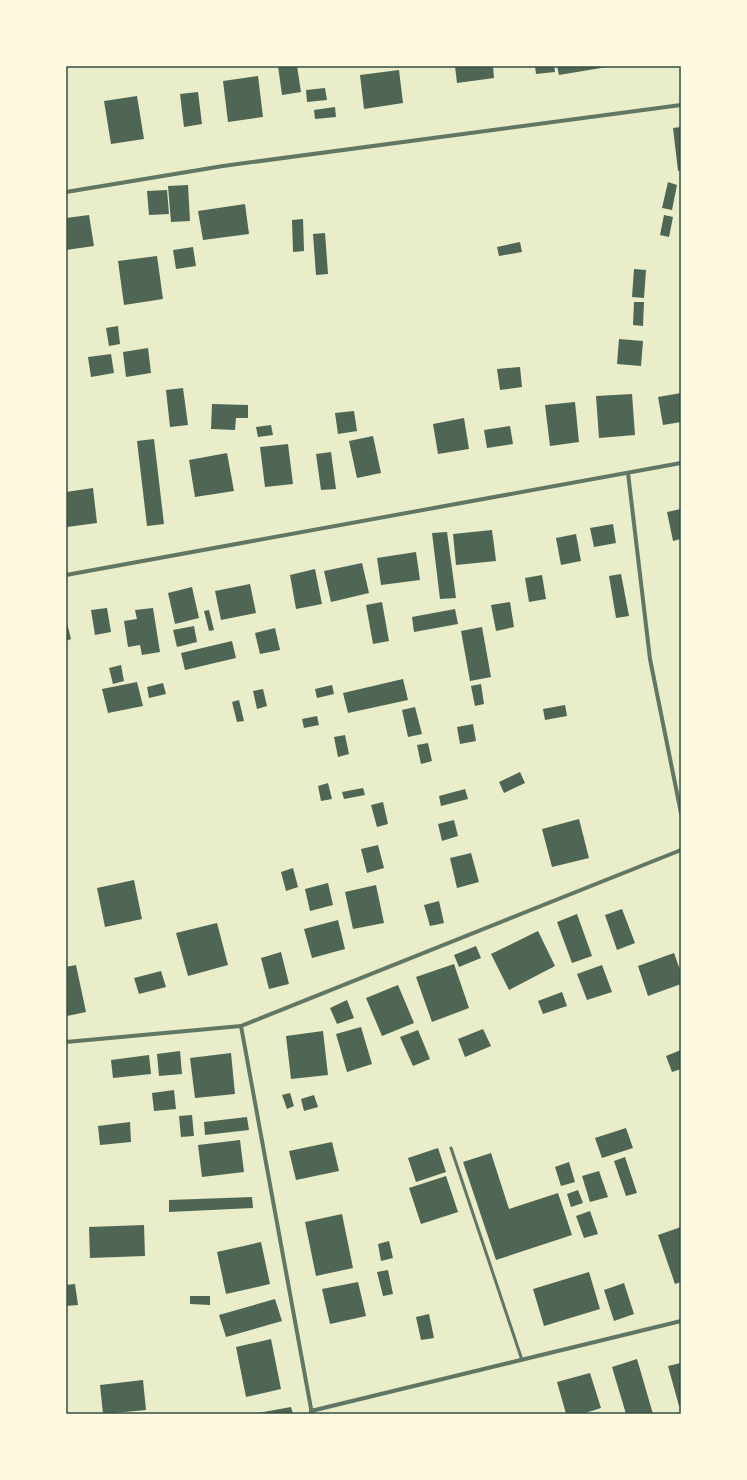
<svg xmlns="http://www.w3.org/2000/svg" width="747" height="1480" viewBox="0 0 747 1480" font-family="Helvetica,sans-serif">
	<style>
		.building { fill: #4f6655 }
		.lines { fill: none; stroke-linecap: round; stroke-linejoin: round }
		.service { stroke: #617663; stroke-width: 3 }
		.minor { stroke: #617663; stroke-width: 4 }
		.neatline { fill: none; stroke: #344e41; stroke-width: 1.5 }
	</style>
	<rect width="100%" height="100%" fill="#e9edc9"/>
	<g class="building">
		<path d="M278,66h19l4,26 -19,3z"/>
		<path d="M455,66h38l1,12 -37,5z"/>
		<path d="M535,66h19l1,6 -19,2z"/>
		<path d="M557,66h49l1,1 -48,8z"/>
		<path d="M399,70l4,33 -39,6 -4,-34z"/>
		<path d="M258,76l5,41 -35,5 -5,-41z"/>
		<path d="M325,88l2,12 -20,2 -1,-12z"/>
		<path d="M198,92l4,32 -18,3 -4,-33z"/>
		<path d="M137,96l7,43 -33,5 -7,-43z"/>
		<path d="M335,107l1,10 -21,2 -1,-9z"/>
		<path d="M681,127v43l-3,1 -5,-43z"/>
		<path d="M668,182l9,3 -5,25 -10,-2z"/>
		<path d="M188,185l2,36 -19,1 -3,-36z"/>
		<path d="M167,190l2,24 -20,1 -2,-24z"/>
		<path d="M245,204l4,30 -46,6 -5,-29z"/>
		<path d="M89,215l5,31 -28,4v-32z"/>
		<path d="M664,215l9,2 -4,20 -9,-2z"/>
		<path d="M303,219l1,32 -11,1 -1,-32z"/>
		<path d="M325,233l3,41 -12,1 -3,-41z"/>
		<path d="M520,242l2,10 -23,4 -2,-9z"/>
		<path d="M193,247l3,19 -20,3 -3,-19z"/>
		<path d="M157,256l6,43 -39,6 -6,-44z"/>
		<path d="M634,269l12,1 -2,28 -12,-1z"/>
		<path d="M634,302h10l-1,24 -10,-1z"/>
		<path d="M118,326l2,18 -11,2 -3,-18z"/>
		<path d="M619,339l24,2 -2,25 -24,-2z"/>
		<path d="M148,348l3,25 -25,4 -3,-25z"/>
		<path d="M111,354l3,19 -23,4 -3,-20z"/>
		<path d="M520,367l2,20 -22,3 -3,-21z"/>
		<path d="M183,388l5,37 -18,2 -4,-37z"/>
		<path d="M681,393v29l-18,3 -5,-28z"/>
		<path d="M632,394l3,41 -36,3 -3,-42z"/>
		<path d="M575,402l4,40 -29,4 -5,-41z"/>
		<path d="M212,404l36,1v13h-12l-1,12 -24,-1z"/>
		<path d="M354,411l3,20 -19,3 -3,-21z"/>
		<path d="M464,418l5,31 -31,5 -5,-30z"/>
		<path d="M271,425l2,10 -15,2 -2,-10z"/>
		<path d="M510,426l3,18 -26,4 -3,-18z"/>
		<path d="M373,436l8,37 -24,5 -8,-37z"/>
		<path d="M154,439l10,85 -17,2 -10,-85z"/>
		<path d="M288,444l5,40 -28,3 -5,-40z"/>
		<path d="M331,452l5,37 -15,1 -5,-36z"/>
		<path d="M227,453l7,38 -39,6 -6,-37z"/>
		<path d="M93,488l4,35 -30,4 -1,-35z"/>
		<path d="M681,509v30l-8,2 -6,-29z"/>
		<path d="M613,524l3,19 -22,4 -4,-19z"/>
		<path d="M492,530l4,31 -40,4 -3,-31z"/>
		<path d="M447,532l9,66 -16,1 -8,-66z"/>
		<path d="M576,534l5,27 -20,4 -5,-27z"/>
		<path d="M416,552l4,28 -39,5 -4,-27z"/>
		<path d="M362,563l7,30 -38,9 -7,-31z"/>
		<path d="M315,569l7,35 -26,5 -6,-34z"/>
		<path d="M621,574l8,42 -13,2 -7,-42z"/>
		<path d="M542,575l4,24 -17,3 -4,-24z"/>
		<path d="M250,584l6,29 -35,7 -6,-29z"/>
		<path d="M192,587l7,31 -24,6 -7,-31z"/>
		<path d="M382,602l7,39 -16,3 -7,-39z"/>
		<path d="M510,602l4,25 -18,4 -5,-26z"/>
		<path d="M107,608l4,24 -16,3 -4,-25z"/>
		<path d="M153,608l7,44 -18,3 -2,-10 -12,2 -4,-26 13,-2 -2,-9z"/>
		<path d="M455,609l3,15 -44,8 -2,-15z"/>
		<path d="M209,610l5,20 -5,1 -5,-20z"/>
		<path d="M66,619l5,20 -5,2z"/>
		<path d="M194,626l3,16 -20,5 -4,-17z"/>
		<path d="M482,627l9,50 -21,4 -9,-50z"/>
		<path d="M275,628l5,22 -20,4 -5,-21z"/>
		<path d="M232,641l4,17 -51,12 -4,-17z"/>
		<path d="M121,665l3,16 -11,3 -4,-16z"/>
		<path d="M403,679l5,21 -60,13 -5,-20z"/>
		<path d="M137,682l6,24 -35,7 -6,-24z"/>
		<path d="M163,683l3,11 -17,4 -2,-11z"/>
		<path d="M481,684l3,20 -9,2 -4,-20z"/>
		<path d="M332,685l2,9 -17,4 -2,-9z"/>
		<path d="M263,689l4,17 -10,3 -4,-18z"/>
		<path d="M239,700l5,21 -7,1 -5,-20z"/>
		<path d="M565,705l2,11 -22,4 -2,-11z"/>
		<path d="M415,707l7,27 -14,3 -6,-27z"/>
		<path d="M317,716l2,9 -15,3 -2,-9z"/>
		<path d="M473,724l3,17 -16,3 -3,-17z"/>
		<path d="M345,735l4,19 -11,3 -4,-20z"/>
		<path d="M428,743l4,18 -11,3 -4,-19z"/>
		<path d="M520,772l5,11 -21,10 -5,-11z"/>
		<path d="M328,783l4,16 -11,2 -3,-15z"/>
		<path d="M363,788l2,7 -21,4 -2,-7z"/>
		<path d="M465,789l3,10 -27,7 -2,-10z"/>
		<path d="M383,802l5,22 -11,3 -6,-22z"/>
		<path d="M579,819l10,39 -37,9 -10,-38z"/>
		<path d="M454,820l4,16 -16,5 -4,-17z"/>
		<path d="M378,845l6,23 -17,5 -6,-24z"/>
		<path d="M471,853l8,29 -22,6 -7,-30z"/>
		<path d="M293,868l5,19 -12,4 -5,-19z"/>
		<path d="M134,880l8,39 -37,8 -8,-39z"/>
		<path d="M328,883l5,22 -23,6 -5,-22z"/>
		<path d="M376,885l8,38 -31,6 -8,-37z"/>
		<path d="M439,901l5,22 -14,3 -6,-21z"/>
		<path d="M622,909l13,34 -18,7 -12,-35z"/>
		<path d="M577,914l15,42 -20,7 -15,-41z"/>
		<path d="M338,920l7,29 -33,9 -8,-29z"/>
		<path d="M217,923l11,42 -40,11 -12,-43z"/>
		<path d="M538,931l17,35 -46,24 -18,-36z"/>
		<path d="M476,946l5,12 -22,9 -5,-12z"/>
		<path d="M281,952l8,32 -20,5 -8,-31z"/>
		<path d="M674,953l7,20v11l-33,12 -10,-30z"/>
		<path d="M454,964l15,44 -37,14 -16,-45z"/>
		<path d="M76,965l10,47 -19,4 -1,-49z"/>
		<path d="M602,965l10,27 -25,8 -10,-26z"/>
		<path d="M161,971l5,16 -27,7 -5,-16z"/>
		<path d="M398,985l16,38 -32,13 -16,-38z"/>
		<path d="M562,992l5,14 -24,8 -5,-13z"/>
		<path d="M347,1000l7,18 -17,6 -7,-16z"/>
		<path d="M361,1027l11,37 -25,8 -11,-38z"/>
		<path d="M483,1029l8,17 -26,11 -7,-18z"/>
		<path d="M418,1030l12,29 -17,7 -13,-29z"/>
		<path d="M323,1031l5,44 -37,4 -5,-43z"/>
		<path d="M681,1050v19l-9,3 -6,-16z"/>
		<path d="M180,1051l2,23 -23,2 -2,-22z"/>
		<path d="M231,1053l4,41 -40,4 -5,-40z"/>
		<path d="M149,1055l2,19 -38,4 -2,-18z"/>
		<path d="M174,1090l2,19 -22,2 -2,-18z"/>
		<path d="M290,1093l4,13 -7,3 -5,-14z"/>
		<path d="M314,1095l4,12 -14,4 -3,-12z"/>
		<path d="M192,1115l2,21 -13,1 -2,-21z"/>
		<path d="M247,1117l2,13 -44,5 -1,-13z"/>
		<path d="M130,1122l1,20 -31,3 -2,-19z"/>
		<path d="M626,1128l7,20 -31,10 -7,-20z"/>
		<path d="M240,1140l4,32 -42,5 -4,-32z"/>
		<path d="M332,1142l7,29 -43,9 -7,-29z"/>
		<path d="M438,1148l8,24 -30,10 -8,-24z"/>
		<path d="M491,1153l18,56 49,-16 14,42 -76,25 -33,-98z"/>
		<path d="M625,1157l12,36 -11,3 -12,-35z"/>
		<path d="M569,1162l6,20 -14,4 -6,-19z"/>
		<path d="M599,1171l9,26 -18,5 -8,-26z"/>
		<path d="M446,1176l12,36 -37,12 -12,-36z"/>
		<path d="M578,1190l5,13 -12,4 -4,-13z"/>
		<path d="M252,1197l1,11 -84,4v-12z"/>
		<path d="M590,1211l8,23 -14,4 -8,-22z"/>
		<path d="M342,1214l11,54 -37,8 -11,-54z"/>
		<path d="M144,1225l1,31 -55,2 -1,-31z"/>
		<path d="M681,1227v55l-6,2 -17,-49z"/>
		<path d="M389,1241l4,17 -12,3 -3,-17z"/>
		<path d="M261,1242l9,42 -44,10 -9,-42z"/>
		<path d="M388,1270l5,24 -10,2 -6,-24z"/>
		<path d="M589,1272l11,37 -56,17 -11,-37z"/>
		<path d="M358,1282l8,34 -36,8 -8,-35z"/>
		<path d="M624,1283l10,31 -20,7 -10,-31z"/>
		<path d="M75,1284l3,21 -12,1v-21z"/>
		<path d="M190,1296h20v9l-20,-1z"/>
		<path d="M275,1299l7,22 -56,16 -7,-22z"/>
		<path d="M429,1314l5,24 -13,2 -5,-23z"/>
		<path d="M271,1339l10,50 -35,8 -10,-50z"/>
		<path d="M637,1359l16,55h-27l-14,-47z"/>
		<path d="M681,1363v43h-2l-11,-40z"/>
		<path d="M590,1373l11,35 -19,6h-16l-9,-32z"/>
		<path d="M143,1380l3,30 -43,4 -3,-29z"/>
		<path d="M291,1407l2,7h-35v-1z"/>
	</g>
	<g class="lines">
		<path class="service" d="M451,1148l71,212"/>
		<g class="minor">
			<path d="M66,192l157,-26 458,-61"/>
			<path d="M628,473l22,186 31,154"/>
			<path d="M66,575l615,-112"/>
			<path d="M241,1026l71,388"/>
			<path d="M66,1042l175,-16 440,-176"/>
			<path d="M311,1411l370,-90"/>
		</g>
	</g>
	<rect width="747" height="1480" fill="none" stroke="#fefae0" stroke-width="134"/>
	<rect x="67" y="67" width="613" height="1346" class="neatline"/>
</svg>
